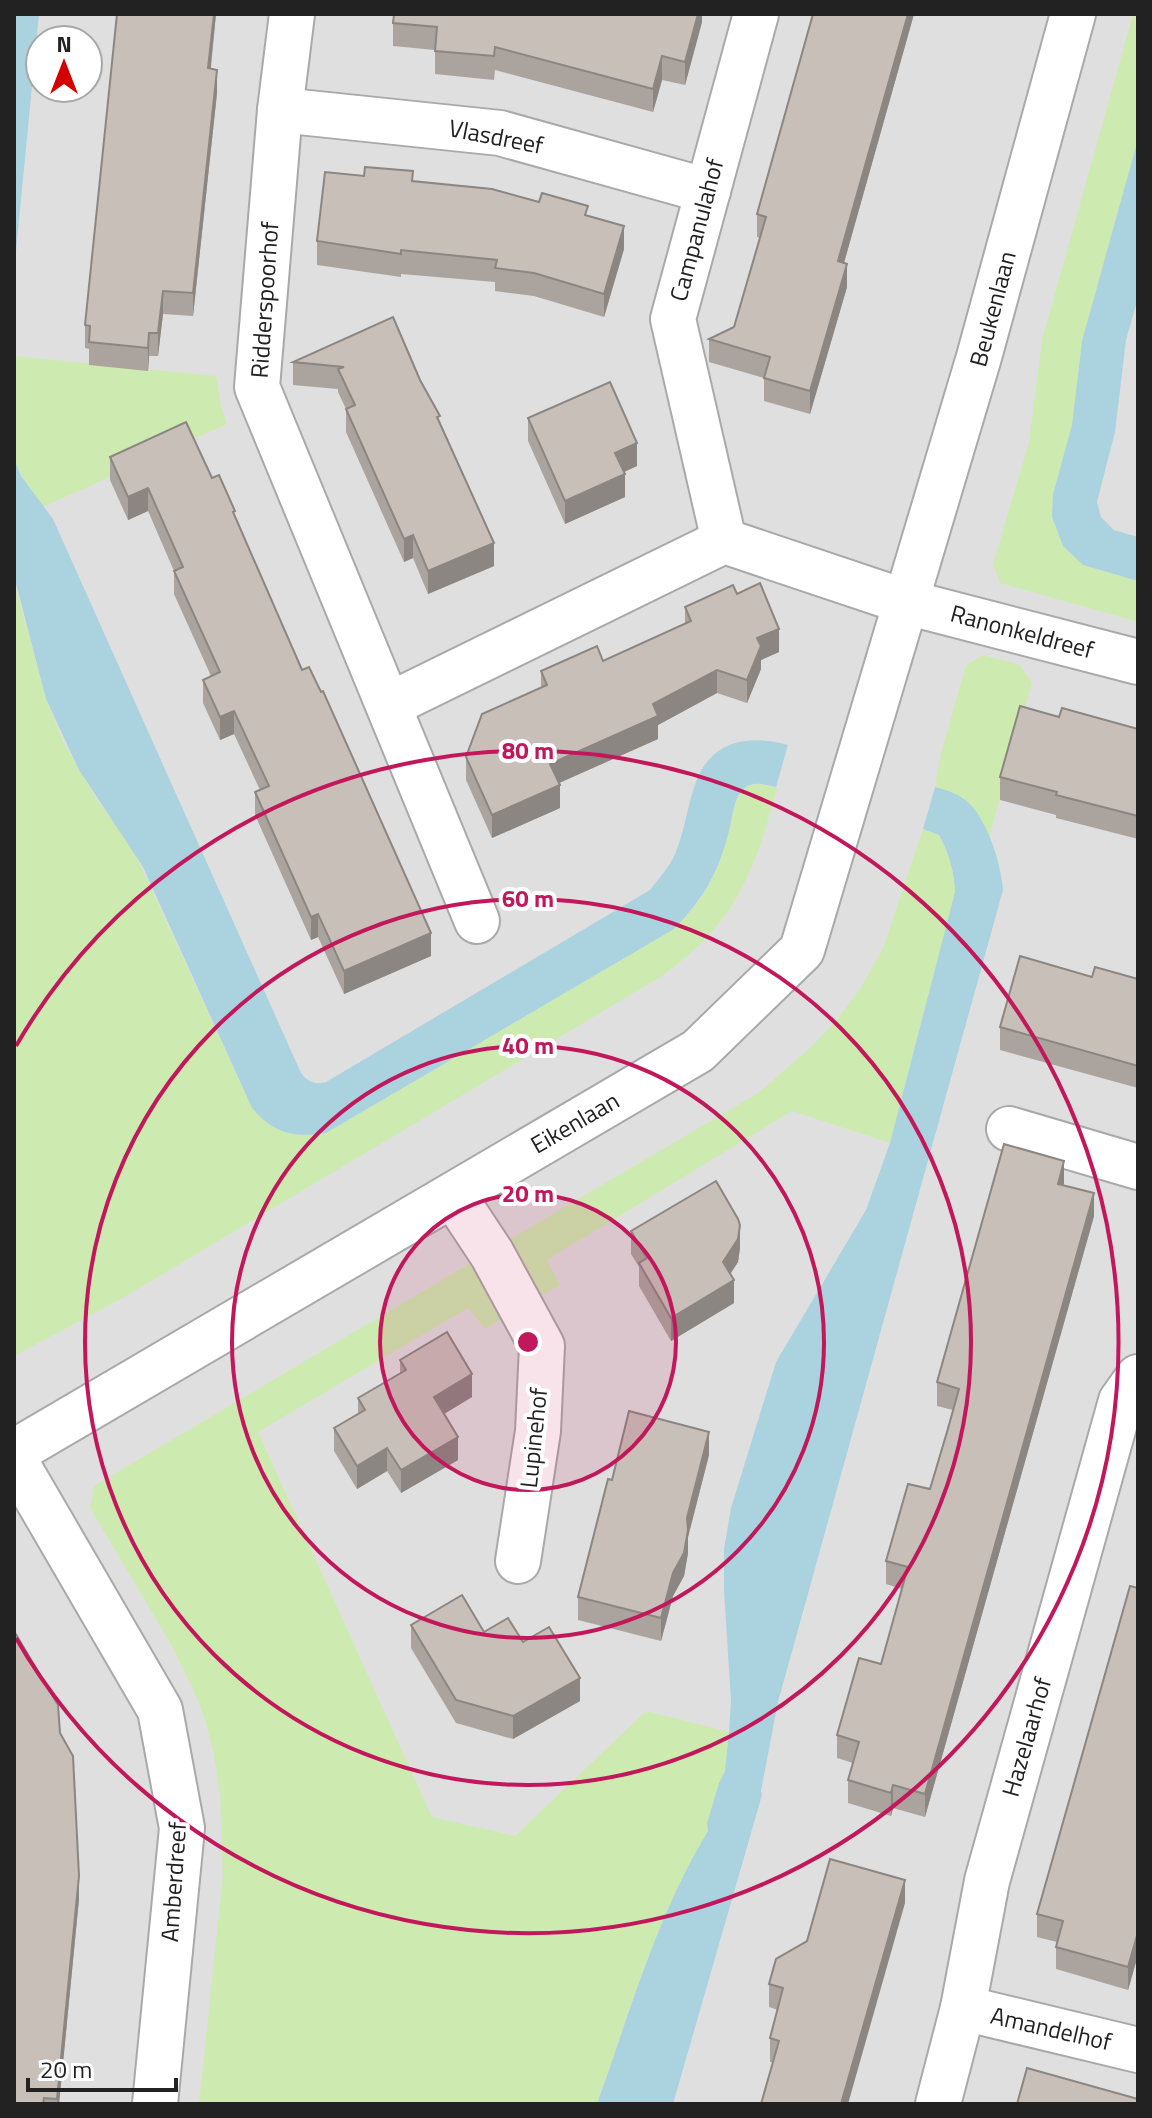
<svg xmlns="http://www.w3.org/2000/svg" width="1152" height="2118" viewBox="0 0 1152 2118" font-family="'Titillium Web',sans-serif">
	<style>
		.residential { fill: #e0dfdf; fill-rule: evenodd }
		.grass { fill: #cdebb0 }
		.water { fill: #aad3df }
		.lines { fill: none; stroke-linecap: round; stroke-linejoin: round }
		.minor-casing { stroke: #a9a9a9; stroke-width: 48 }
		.minor { stroke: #fff; stroke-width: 44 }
		.wall { fill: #aba49e }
		.shaded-wall { fill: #8b8681 }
		.building { fill: #c7bfb8; stroke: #8b8681; stroke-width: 2 }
		.ring { fill: none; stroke: #c2185b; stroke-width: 4 }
		.labels { text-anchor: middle; stroke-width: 8; stroke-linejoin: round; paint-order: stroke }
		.street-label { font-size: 24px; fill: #222; stroke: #fff }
		.centre { fill: #c2185b; stroke: #fff; stroke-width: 4 }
		.ring-label { font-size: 24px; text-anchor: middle; font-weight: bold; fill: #c2185b; stroke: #fff; stroke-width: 8; stroke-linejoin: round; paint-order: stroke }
	</style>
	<rect width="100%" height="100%" fill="#f2efe9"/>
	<path class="residential" d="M14,14h1124v2090h-1124zM40,40h48v48h-48z"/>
	<g class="grass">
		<path d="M1133,14h5v125l-56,202 -10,84 -19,69 -1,23 11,29 20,19 55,16v41l-138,-39 -7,-19 36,-122 13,-102z"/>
		<path d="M14,356l202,20 5,30 6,18 -184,83 -22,-31 -7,-17z"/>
		<path d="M14,581l32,118 17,42 16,29 17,28 37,51 119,259c22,26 42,30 74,25l348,-204c35,-36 43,-54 56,-102 3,-12 5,-32 16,-40 10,-6 21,-1 31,1 -16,60 -33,117 -81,160 -10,10 -23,19 -34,28l-541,323 -107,57z"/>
		<path d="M983,655l37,10 12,18 -43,155c-10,-26 -27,-43 -54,-51l6,-34 25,-88z"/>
		<path d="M923,829l16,6c9,16 16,38 16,57l-65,251 -98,-32 -245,149 13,25 -22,13 -33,-56 253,-149 50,-43 27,-28 25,-33 24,-43z"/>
		<path d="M472,1262l34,54 -21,13 -17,-21 -210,124 174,385 83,19 131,-125 83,21 -4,39 -6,12 -12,40 2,8c-52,83 -80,182 -112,273h-398l24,-229 -3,-81 -6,-39 -8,-32 -9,-25 -25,-52 -82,-138 4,-22z"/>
	</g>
	<g class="water">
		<path d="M14,14h25l-25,258z"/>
		<path d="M1138,139v159l-12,42 -11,92 -18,70 4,15 13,13 24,7v44l-55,-16 -20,-19 -11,-29 1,-23 19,-69 10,-84z"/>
		<path d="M14,459l7,17 32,43 248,554c7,9 14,12 25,9l324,-192c10,-13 22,-26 27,-41 9,-23 11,-49 21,-72 17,-38 54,-42 90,-32l-12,42c-10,-2 -21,-6 -30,0 -12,8 -13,27 -16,40 -11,44 -24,69 -56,102l-348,204c-32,5 -52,1 -74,-25l-109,-241 -64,-97 -33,-71 -32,-123z"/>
		<path d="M935,787c12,3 24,7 34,16 19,19 32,60 34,87l-225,812 -17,89 1,4 -89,309h-76c33,-92 60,-189 111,-273l-1,-8 12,-40 6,-12 4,-39 2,-31 -7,-110v-42l7,-41 45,-146 90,-152 24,-67 65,-251c0,-19 -7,-41 -16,-57l-16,-6z"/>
	</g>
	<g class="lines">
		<defs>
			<g id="minor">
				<path d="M292,14l-12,96 -23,277 220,534"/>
				<path d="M280,110l220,23 208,58"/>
				<path d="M724,541l-51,-222 83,-305"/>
				<path d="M389,705l335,-164 182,61 232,60"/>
				<path d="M1009,1129l129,38"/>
				<path d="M453,1195l39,59 50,92 -4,85 -20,130"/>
				<path d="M14,1452l684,-401 104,-101 177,-593 94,-343"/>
				<path d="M14,1459l146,251 22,118 -27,276"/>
				<path d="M963,2008l175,42"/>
				<path d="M938,2104l25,-96 24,-127 134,-480 17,-24"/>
			</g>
		</defs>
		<use href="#minor" class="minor-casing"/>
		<use href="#minor" class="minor"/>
	</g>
	<g class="wall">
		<path d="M117,14h99l-5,54 6,25 -24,223 -30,-2 -5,42h-9l-1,15 -59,-6v-16l-4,-1v-23z"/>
		<path d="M702,14v8l-17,63 -23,-5 -9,32 -158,-42 -1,10 -59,-6v-24l-42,-4v-23z"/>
		<path d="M914,14l-70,249 3,24 -37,127 -46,-13v-23l-55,-16v-23l25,-12 26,-89 -3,-1v-23z"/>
		<path d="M364,176l49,5 175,35 36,33 -20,68 -70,-21 -39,-5v-9l-94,-8v3l-84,-12v-24z"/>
		<path d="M393,317l47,107 54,142 -66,28 -15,-36 -9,4 -58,-130v-23l-8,-17v-3l-45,-4v-23z"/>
		<path d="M528,418l109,48 -13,6 1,25 -60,27 -37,-83z"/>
		<path d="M110,457l102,21 23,40 196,438 -87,38 -26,-57 -7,3 -56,-125v-23l5,-2 -26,-56 -14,6 -17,-37v-23l8,-4 -37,-82v-23l-26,-60 -20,9 -18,-40z"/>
		<path d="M737,594l42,58 -18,8v9l-14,34 -30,-10 -59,32v14l-99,44 1,25 -68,30 -26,-58v-23l75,-70v-16l62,-10 82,-37v-17z"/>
		<path d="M1059,717l79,12v110l-82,-21v-3l-56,-15v-23z"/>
		<path d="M1092,977l46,2v109l-138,-38v-23z"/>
		<path d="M1064,1185l30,31 -169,601 -32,-9 -2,8 -43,-13v-23l5,-17 -16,-5v-23l44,-71 21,-75 -16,-5v-23l44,-72 23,-79 -16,-4v-24z"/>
		<path d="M631,1231l109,17 -2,14 -8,12 4,29 -63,38 -32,-55v-19l-8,-13z"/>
		<path d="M400,1360l72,37 -28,17 14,46 -57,33 -14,-22 -30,18 -23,-38v-23l24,-15v-15l42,-25z"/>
		<path d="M709,1455l-21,82v16l-4,23 -11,20 -12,45 -83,-21v-23l34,-117z"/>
		<path d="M1138,1588v367l-10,35 -72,-21v-22l1,-5 -20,-5v-23z"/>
		<path d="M411,1625l73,7 39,10 57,59 -67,38 -57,-16 -45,-75z"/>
		<path d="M60,1733l19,166 -20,205h-45z"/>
		<path d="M905,1903l-132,159h-3v-24l8,-28 -9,-3v-23z"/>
	</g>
	<g class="shaded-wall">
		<path d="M214,14h2l-8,77v-23z"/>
		<path d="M698,14h4v8l-17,63v-23z"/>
		<path d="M908,14h6l-76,270v-23z"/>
		<path d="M662,56v24l-9,32v-23z"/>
		<path d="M217,70v23l-24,223v-23z"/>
		<path d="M624,226v23l-20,68v-23z"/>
		<path d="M847,264v23l-37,127v-23z"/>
		<path d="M163,291v23l-5,42v-23z"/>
		<path d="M149,333v23l-1,15v-23z"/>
		<path d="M637,443v23l-22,10v-23z"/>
		<path d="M625,474v23l-60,27v-23z"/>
		<path d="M148,488v23l-20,9v-23z"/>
		<path d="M413,535v23l-9,4v-23z"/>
		<path d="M494,543v23l-66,28v-23z"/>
		<path d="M779,629v23l-18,8v9l-14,34v-23l10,-42z"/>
		<path d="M717,670v23l-59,32v14l-108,48v-23l103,-60z"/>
		<path d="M234,711v23l-14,6v-23z"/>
		<path d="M560,785v23l-68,30v-23z"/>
		<path d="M318,914v23l-7,3v-23z"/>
		<path d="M431,933v23l-87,38v-23z"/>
		<path d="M1064,1161v23l-6,23v-23z"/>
		<path d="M1094,1193v23l-169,601v-23z"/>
		<path d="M740,1225v23l-2,14 -15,23v-23z"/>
		<path d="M734,1280v23l-63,38v-23z"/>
		<path d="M472,1374v23l-38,23v-23z"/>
		<path d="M709,1432v23l-21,82v16l-4,23 -11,20 -12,45v-23z"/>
		<path d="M458,1437v23l-57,33v-23z"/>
		<path d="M387,1448v23l-30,18v-23z"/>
		<path d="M580,1678v23l-67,38v-23z"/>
		<path d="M893,1785v23l-2,8v-23z"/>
		<path d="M79,1876v23l-20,205h-2z"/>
		<path d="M905,1880v23l-57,201h-7z"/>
		<path d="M1138,1932v23l-10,35v-23z"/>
	</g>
	<g class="building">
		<path d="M117,14h97l-6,54 9,2 -24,223 -30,-2 -5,42h-9l-1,15 -59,-6 1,-16 -5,-1z"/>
		<path d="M394,14h304l-13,48 -23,-6 -9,33 -158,-42 -1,9 -59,-5 2,-24 -44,-4z"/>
		<path d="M813,14h95l-70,247 9,3 -37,127 -46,-13 6,-21 -61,-18 25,-12 32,-110 -9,-3z"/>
		<path d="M365,167l48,4 -1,10 80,8 47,13 3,-9 46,13 -3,9 39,11 -20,68 -70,-21 -39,-5 2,-8 -96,-10v4l-84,-13 8,-69 39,4z"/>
		<path d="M393,317l27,63 20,36 -3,1 57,126 -66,28 -15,-36 -9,4 -58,-130 9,-4 -17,-36 6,-2 -51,-5z"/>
		<path d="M610,382l27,61 -22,10 10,21 -60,27 -37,-83z"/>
		<path d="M186,422l26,56 7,-3 16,36 -2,1 69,158 7,-3 12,25 2,-1 108,242 -87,38 -26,-57 -7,3 -56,-125 14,-6 -35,-75 -14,6 -17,-37 17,-8 -46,-101 9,-4 -35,-79 -20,9 -18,-40z"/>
		<path d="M760,583l19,46 -22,9 4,8 -14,34 -30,-10 -64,34 5,12 -108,48 10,21 -68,30 -26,-58 16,-43 65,-29 -6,-14 56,-25 6,15 88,-40 -6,-14 48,-22 4,9z"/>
		<path d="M1020,706l39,11 3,-9 76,21v87l-82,-21 1,-3 -57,-15z"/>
		<path d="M1020,956l72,21 3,-10 43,12v87l-138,-39z"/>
		<path d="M1004,1144l60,17 -6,23 36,9 -169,601 -32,-9 -2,8 -43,-13 11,-38 -22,-7 22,-77 22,6 27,-97 -22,-6 22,-77 22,5 17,-57 12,-43 -22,-7z"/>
		<path d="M716,1181l22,38 2,6 -2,14 -15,23 11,18 -63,38 -32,-55 8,-5 -16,-27z"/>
		<path d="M447,1332l25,42 -38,23 24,40 -57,33 -14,-22 -30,18 -23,-38 31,-18 -7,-12 48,-28 -6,-10z"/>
		<path d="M629,1411l80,21 -22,86 1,12 -4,23 -11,20 -12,45 -83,-21 30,-118 4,1z"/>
		<path d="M1130,1586l8,2v344l-10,35 -72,-20 7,-26 -26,-7z"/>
		<path d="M462,1595l22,37 24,-14 15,24 26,-15 31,51 -67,38 -57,-16 -45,-75z"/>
		<path d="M14,1631l44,74 2,28 13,23 6,120 -22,223 -13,-1 -1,6h-29z"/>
		<path d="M830,1859l75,21 -64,224h-80l18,-63 -9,-3 13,-50 -14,-4 7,-25 31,-18z"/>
		<path d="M1027,2068l111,31v5h-121z"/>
	</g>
	<circle cx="528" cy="1342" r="148" fill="#c2185b" fill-opacity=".12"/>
	<g class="ring">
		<circle cx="528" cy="1342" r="148"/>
		<circle cx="528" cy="1342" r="296"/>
		<circle cx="528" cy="1342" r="443"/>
		<path d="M16 1046A591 591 0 1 1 16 1638"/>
	</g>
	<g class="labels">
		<g class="street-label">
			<text transform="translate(496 137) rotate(11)" y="8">Vlasdreef</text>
			<text transform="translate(697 230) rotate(-75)" y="8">Campanulahof</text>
			<text transform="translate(265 300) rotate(-86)" y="8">Ridderspoorhof</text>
			<text transform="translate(993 309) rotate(-75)" y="8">Beukenlaan</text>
			<text transform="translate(1022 632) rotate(15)" y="8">Ranonkeldreef</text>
			<text transform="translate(575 1123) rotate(-30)" y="8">Eikenlaan</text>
			<text transform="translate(534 1438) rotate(-84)" y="8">Lupinehof</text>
			<text transform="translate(1027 1737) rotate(-74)" y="8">Hazelaarhof</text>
			<text transform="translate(174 1882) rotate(-86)" y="8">Amberdreef</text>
			<text transform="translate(1051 2029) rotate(13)" y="8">Amandelhof</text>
		</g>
	</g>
	<circle cx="528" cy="1342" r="12" class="centre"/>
	<g class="ring-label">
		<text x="528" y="759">80 m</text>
		<text x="528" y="907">60 m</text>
		<text x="528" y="1054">40 m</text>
		<text x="528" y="1202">20 m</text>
	</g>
	<rect width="1152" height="2118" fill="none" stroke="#222222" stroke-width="32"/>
	<g transform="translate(64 64)"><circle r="38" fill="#ffffff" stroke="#a7a7a7" stroke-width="2"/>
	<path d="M0-6L14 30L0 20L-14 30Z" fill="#d40000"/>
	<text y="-12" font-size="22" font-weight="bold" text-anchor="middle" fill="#222222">N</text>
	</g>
	<path d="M28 2078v12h148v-12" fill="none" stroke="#222222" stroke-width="4"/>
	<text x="40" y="2078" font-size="24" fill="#222222" stroke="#ffffff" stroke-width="6" paint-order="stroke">20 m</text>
</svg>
